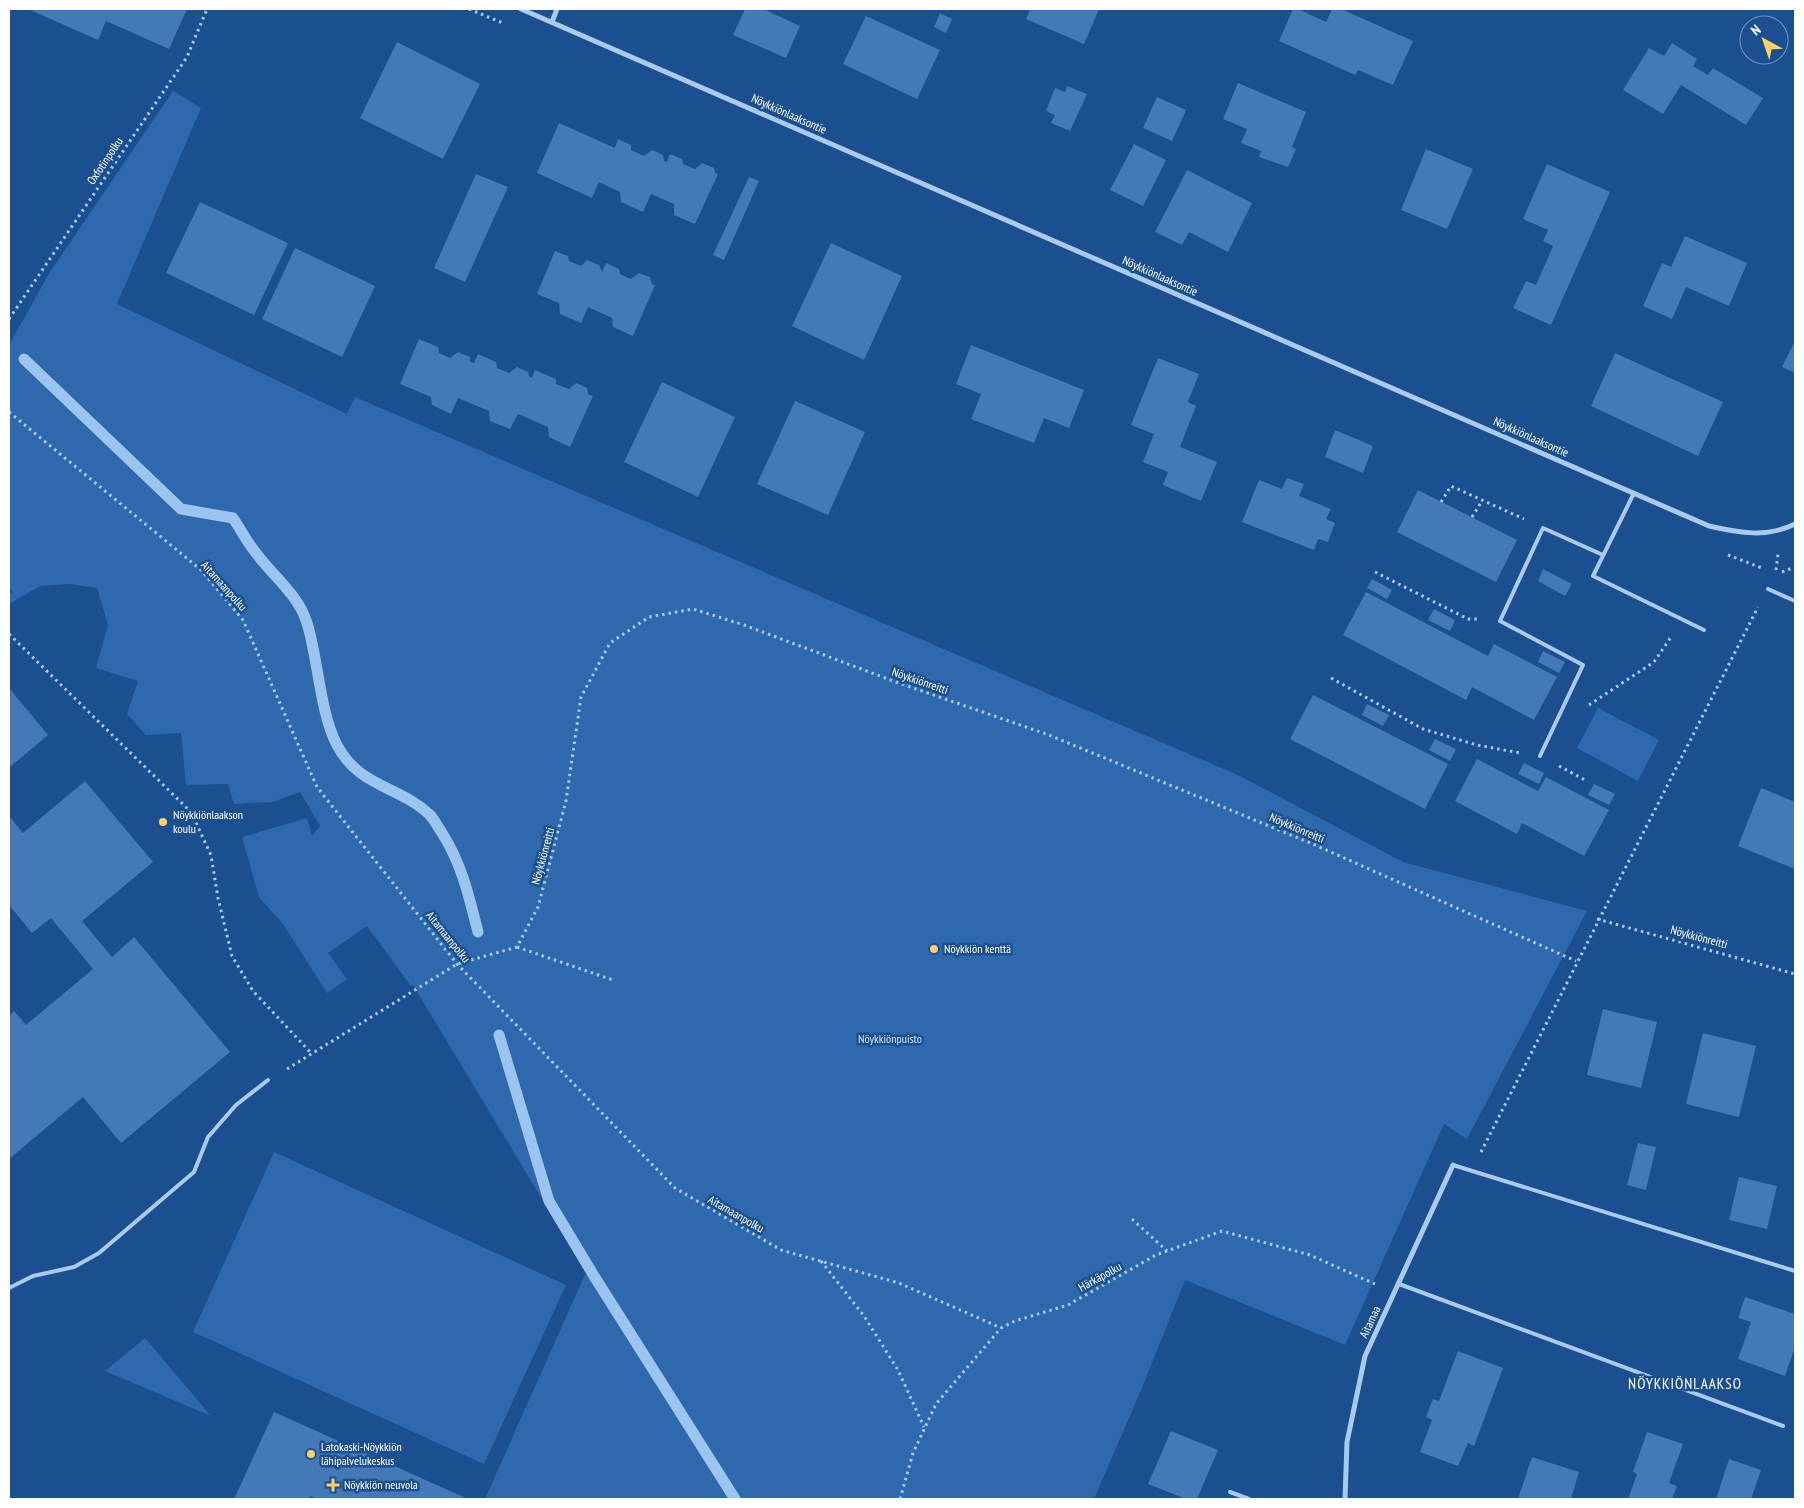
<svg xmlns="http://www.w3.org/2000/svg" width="1804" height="1508" viewBox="0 0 1804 1508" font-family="'PT Sans Narrow',sans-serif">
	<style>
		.green { fill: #2e69ad }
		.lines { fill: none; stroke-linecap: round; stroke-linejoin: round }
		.stream { stroke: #9cc4f0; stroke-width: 11 }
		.building { fill: #4478b7 }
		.path { stroke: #a9c9ee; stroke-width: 3; stroke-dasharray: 2.5 4; stroke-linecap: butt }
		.lane { stroke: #a9c9ee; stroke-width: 4 }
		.street { stroke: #a9c9ee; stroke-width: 5 }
		.poi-dot { fill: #ffd166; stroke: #1b4f8f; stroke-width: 2 }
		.labels { text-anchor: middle; stroke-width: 5; stroke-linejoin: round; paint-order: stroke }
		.street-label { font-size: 12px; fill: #fff; stroke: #1b4f8f }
		.poi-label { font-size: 12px; fill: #fff; stroke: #1b4f8f; text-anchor: start }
		.park-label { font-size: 12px; fill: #cfe3fa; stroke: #1b4f8f }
		.quarter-label { font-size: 15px; letter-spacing: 1px; fill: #fff; stroke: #1b4f8f }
	</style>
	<rect width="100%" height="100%" fill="#1b4f8f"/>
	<g class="green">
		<path d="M173,91l28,17 -84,196 230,110 8,-17 883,378 165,87 184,49 -120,228 -23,-15 -99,221 -160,-65 -43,108 -48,111h-609l101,-227 -173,-287 -2,1 -44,-60 -39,27 19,26 -20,14 -44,-69 -24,-27 -17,-60 65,-19 5,18 8,-10 -20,-34 -27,10 -39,2 -6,-20 -42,1 -5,-52 -35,2 -19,-21 11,-33 -42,-13 12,-43 -11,-37 -27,-4 -30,2 -31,18v-9l4,-3 -4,-6v-241l41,-73z"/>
		<path d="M1598,708l61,32 -21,41 -61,-33z"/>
		<path d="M274,1152l292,133 -82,179 -291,-132z"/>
		<path d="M145,1338l66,78 -106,-45z"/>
	</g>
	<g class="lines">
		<g class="stream">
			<path d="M24,359l157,150 52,9c8,12 14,24 23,35 17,23 42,41 51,70 11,35 13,90 30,122 22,42 60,40 92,69 5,5 9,13 13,19 20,31 27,64 36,99"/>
			<path d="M499,1035l50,166 45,75 141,223"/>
		</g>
	</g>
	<g class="building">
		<path d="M28,9h159l-18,40 -63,-28 -8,19z"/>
		<path d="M745,9h18l37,17 -14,32 -53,-23z"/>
		<path d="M1030,9h69l-15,35 -58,-25z"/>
		<path d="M1293,9h5l28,13 6,-13h9l72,32 -20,44 -35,-15 -3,5 -76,-34z"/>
		<path d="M940,13l12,6 -6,14 -12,-6z"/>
		<path d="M866,16l74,34 -23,49 -74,-35z"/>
		<path d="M397,42l83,42 -37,75 -83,-41z"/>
		<path d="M1672,43l25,16 -4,7 15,9 5,-7 50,30 -17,27 -65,-40 -18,29 -40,-24 26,-42 15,8z"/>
		<path d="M1238,83l68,29 -14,35 4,2 -8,18 -29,-10 2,-6 -20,-8 6,-14 -24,-10z"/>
		<path d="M1067,86l20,8 -17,37 -19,-8 4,-8 -9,-4 9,-23 10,4z"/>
		<path d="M1157,97l29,13 -14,31 -29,-13z"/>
		<path d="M559,123l56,25 3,-9 13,6v5l13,6 8,-6 11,5 1,6 3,1 3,-8 12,5 1,5 12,5 7,-6 12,5 1,5 3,1 -23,50 -21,-9v-11l-23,-10 -8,18 -22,-10 -1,-10 -21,-10 -7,16 -55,-25z"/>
		<path d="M1134,144l32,16 -23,46 -33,-16z"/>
		<path d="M1426,149l47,20 -26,60 -46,-19z"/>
		<path d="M1547,164l63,28 -59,133 -38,-17 13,-27 10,4 17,-39 -10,-5 5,-11 -25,-11z"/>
		<path d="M1187,170l65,33 -24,49 -39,-20 -7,13 -27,-13z"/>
		<path d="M476,174l32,13 -43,95 -31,-14z"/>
		<path d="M749,177l10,4 -35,79 -11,-5z"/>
		<path d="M200,202l88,41 -34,72 -88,-42z"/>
		<path d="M1685,236l62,27 -18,43 -43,-19 -14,32 -29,-13 19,-43 9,4z"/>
		<path d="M831,243l71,33 -38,84 -72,-34z"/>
		<path d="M295,248l80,38 -33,71 -80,-38z"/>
		<path d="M555,251l13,5 1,5 12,5 6,-6 12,5 3,7 4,-9 13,6 1,5 11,5 8,-6 11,4 2,7 3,1 -22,51 -20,-9 -1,-9 -24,-11 -7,16 -21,-9 -1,-11 -22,-9z"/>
		<path d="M419,339l19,8 1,6 11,5 8,-6 12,5v5l4,1 4,-9 18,8 1,6 12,5 8,-6 11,5 1,4 3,2 3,-8 21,9v5l13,5 7,-6 11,5 1,6 5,2 -23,51 -21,-10 -1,-10 -30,-13 -8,15 -20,-8 -1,-10 -31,-13 -7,16 -19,-9 -1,-8 -31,-13z"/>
		<path d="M1795,341v32l-13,-6z"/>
		<path d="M971,345l113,45 -15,38 -25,-10 -10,25 -63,-24 10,-25 -25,-10z"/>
		<path d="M1615,353l108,49 -25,54 -107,-50z"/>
		<path d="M1158,358l41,16 -11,28 8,4 -16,41 37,15 -16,39 -38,-16 5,-13 -25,-10 11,-28 -23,-9z"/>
		<path d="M662,382l73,35 -37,80 -74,-35z"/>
		<path d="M795,401l70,31 -37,83 -71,-31z"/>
		<path d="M1335,430l38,16 -10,27 -38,-16z"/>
		<path d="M1287,478l17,6 -5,12 32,13 -5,10 9,4 -7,19 -10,-3 -4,11 -72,-28 17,-42 23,9z"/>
		<path d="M1418,490l99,50 -21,42 -99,-50z"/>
		<path d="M1543,569l29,15 -7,12 -27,-15z"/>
		<path d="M1372,579l20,11 -5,9 -20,-11z"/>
		<path d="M1366,592l122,64 6,-12 63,33 -23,43 -62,-33 -6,13 -123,-65z"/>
		<path d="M1434,609l21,11 -5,11 -22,-11z"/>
		<path d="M1543,651l22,11 -6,11 -21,-11z"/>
		<path d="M9,688l39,47 -39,33z"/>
		<path d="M1313,695l135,69 -23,45 -135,-70z"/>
		<path d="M1367,704l22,11 -6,11 -21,-11z"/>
		<path d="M1435,739l21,10 -6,12 -21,-11z"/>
		<path d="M1477,759l61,32 8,-14 63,33 -25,46 -62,-33 -5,11 -62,-33z"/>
		<path d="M1524,763l20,10 -5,11 -21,-10z"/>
		<path d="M85,781l68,81 -71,59 30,36 22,-20 96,115 -109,91 -38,-46 -74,62v-143l5,-5 12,14 67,-56 -42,-51 -19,15 -22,-27 -1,2v-92l14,17z"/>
		<path d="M1594,784l21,10 -6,11 -21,-10z"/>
		<path d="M1761,788l34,14v67l-57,-23z"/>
		<path d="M1603,1009l54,13 -16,66 -54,-13z"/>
		<path d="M1703,1033l53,13 -17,71 -53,-13z"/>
		<path d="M1638,1143l18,4 -10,43 -19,-5z"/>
		<path d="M1739,1177l38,9 -10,43 -38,-9z"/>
		<path d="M1745,1297l50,17v33l-10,29 -47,-17 13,-37 -13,-4z"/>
		<path d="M1458,1351l45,17 -29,78 -6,-3 -10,23 -38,-14 12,-32 -6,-3 7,-18 6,2z"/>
		<path d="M274,1412l194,87h-149l-9,-3 -1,3h-75z"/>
		<path d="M1171,1431l47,19 -21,49h-11l-38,-15z"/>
		<path d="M1647,1432l36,12 -14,39 8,3 -5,13h-44l9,-25 -4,-2z"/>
		<path d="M1532,1457l47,15 -8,27h-53z"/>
		<path d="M1729,1459l32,11 -10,29h-35z"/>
	</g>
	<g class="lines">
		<g class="path">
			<path d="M469,9l36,15"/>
			<path d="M9,319l178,-262 20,-48"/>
			<path d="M9,412l191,157 43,51 74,167 140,177 218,224 106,62 118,33 102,45"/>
			<path d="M1441,502l10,-16 73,33"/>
			<path d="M1472,517l10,-16"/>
			<path d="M1728,555l34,13"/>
			<path d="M1776,570l2,-16"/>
			<path d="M1375,572l93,47h11"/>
			<path d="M1782,572l13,-5"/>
			<path d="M9,634l182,178 20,43 7,43 14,58 21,35 59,63"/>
			<path d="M1331,678l92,51 54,16 43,8"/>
			<path d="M1589,705l65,-43 17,-25"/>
			<path d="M1559,766l26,14"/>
			<path d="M1597,919l198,55"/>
			<path d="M517,947l96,33"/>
			<path d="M287,1069l170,-105 60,-17 21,-40 28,-106 15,-104 29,-54 39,-26 44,-8 51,16 152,57 153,53 266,110 261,116"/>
			<path d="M1481,1152l277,-545"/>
			<path d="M1132,1219l35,32"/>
			<path d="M821,1261l43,55 34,54 26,57"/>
			<path d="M900,1499l13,-46 23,-49 65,-76 14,-7 53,-16 88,-50 66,-24 88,24 65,29"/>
		</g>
		<g class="lane">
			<path d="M1634,493l-41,83 111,54"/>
			<path d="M1768,589l27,12"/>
			<path d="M1540,756l43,-91 -83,-44 43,-93 60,27"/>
			<path d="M1453,1165l342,106"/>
			<path d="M1399,1284l384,142"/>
			<path d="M9,1288l24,-12 41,-9 25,-14 95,-81 14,-35 28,-32 32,-25"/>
			<path d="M1230,1492l19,7"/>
		</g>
		<g class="street">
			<path d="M521,9l1188,517c30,7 58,12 86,-2"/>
			<path d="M552,22l5,-13"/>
			<path d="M1345,1499l2,-57 18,-86 88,-191"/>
		</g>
	</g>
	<g class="poi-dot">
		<circle cx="163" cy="822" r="5"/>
		<circle cx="934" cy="949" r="5"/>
		<circle cx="311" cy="1454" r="5"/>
		<path d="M330.5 1477.5h5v5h5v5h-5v5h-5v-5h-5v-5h5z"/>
	</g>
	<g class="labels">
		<g class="street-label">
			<text transform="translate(789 114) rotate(24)" y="4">Nöykkiönlaaksontie</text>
			<text transform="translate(105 161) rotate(-56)" y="4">Oxfotinpolku</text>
			<text transform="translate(1160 276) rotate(24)" y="4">Nöykkiönlaaksontie</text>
			<text transform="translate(1531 437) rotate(24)" y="4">Nöykkiönlaaksontie</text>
			<text transform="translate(224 586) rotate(48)" y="4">Aitamaanpolku</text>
			<text transform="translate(920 681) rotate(19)" y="4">Nöykkiönreitti</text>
			<text transform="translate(1297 828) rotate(23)" y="4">Nöykkiönreitti</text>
			<text transform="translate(543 856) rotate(-75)" y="4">Nöykkiönreitti</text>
			<text transform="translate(448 937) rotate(51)" y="4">Aitamaanpolku</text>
			<text transform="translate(1699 937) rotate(15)" y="4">Nöykkiönreitti</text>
			<text transform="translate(736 1214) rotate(30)" y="4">Aitamaanpolku</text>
			<text transform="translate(1100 1277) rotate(-29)" y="4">Härkäpolku</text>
			<text transform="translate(1370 1322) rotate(-65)" y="4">Aitamaa</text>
		</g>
		<g class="poi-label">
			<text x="173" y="819">Nöykkiönlaakson<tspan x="173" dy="14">koulu</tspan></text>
			<text x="944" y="953">Nöykkiön kenttä</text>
			<text x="321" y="1451">Latokaski-Nöykkiön<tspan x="321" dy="14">lähipalvelukeskus</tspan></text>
			<text x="344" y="1489">Nöykkiön neuvola</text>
		</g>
		<g class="park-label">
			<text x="890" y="1043">Nöykkiönpuisto</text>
		</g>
		<g class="quarter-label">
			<text x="1685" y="1389">NÖYKKIÖNLAAKSO</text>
		</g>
	</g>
	<rect width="1804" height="1508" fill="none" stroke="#ffffff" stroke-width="20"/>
	<g transform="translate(1764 40) rotate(320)"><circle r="24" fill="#1b4f8f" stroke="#7695bc"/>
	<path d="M0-4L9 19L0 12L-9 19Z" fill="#ffd166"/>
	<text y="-8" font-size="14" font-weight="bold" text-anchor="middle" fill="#ffffff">N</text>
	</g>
</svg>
